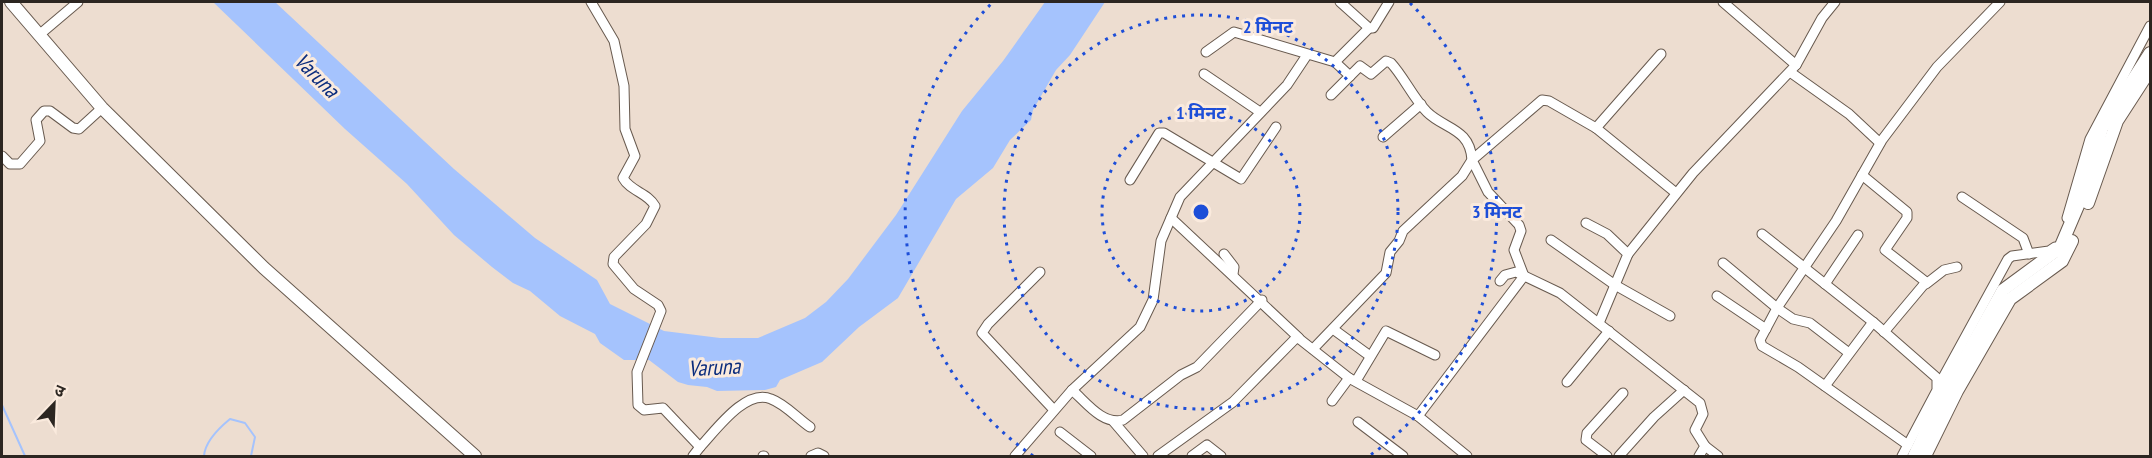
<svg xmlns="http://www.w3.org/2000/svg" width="2152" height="458" viewBox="0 0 2152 458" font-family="'PT Sans Narrow','Noto Sans Devanagari',sans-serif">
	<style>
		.water { fill: #a5c3fd }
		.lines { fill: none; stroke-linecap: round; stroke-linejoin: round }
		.stream { stroke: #a5c3fd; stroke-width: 2 }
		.street-casing { stroke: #685a4f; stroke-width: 11 }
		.secondary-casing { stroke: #685a4f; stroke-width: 14 }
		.street { stroke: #fff; stroke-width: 9 }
		.secondary { stroke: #fff; stroke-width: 12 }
		.ring { fill: none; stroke: #1d4ed8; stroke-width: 3; stroke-dasharray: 3 6 }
		.labels { text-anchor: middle; stroke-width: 6; stroke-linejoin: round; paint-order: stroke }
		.water-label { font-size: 22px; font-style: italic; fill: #0c2d7d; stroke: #faeadd }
		.centre { fill: #1d4ed8; stroke: #faeadd; stroke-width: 3 }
		.ring-label { font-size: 18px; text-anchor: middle; font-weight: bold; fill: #1d4ed8; stroke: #faeadd; stroke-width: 6; stroke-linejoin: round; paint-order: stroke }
	</style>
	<rect width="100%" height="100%" fill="#edddd0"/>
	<path class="water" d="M213,2h62l179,167 81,69 62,42 13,24 54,27 56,7h38l47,-20 21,-16 22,-23 48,-64 66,-104 41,-50 42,-59h60l-35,53 -14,15 -23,40 -2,10 -21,20 -17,28 -37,31 -58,99 -39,29 -37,35 -42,18 -4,7 -11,3 -48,1 -10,-4 -19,-2 -10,-3 -29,-22h-25l-24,-17 -5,-9 -35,-18 -30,-25 -17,-8 -21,-16 -38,-32 -47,-51 -62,-55z"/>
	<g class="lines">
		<g class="stream">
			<path d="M2,405l23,51"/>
			<path d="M204,456c1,-14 15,-28 26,-37l15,4 10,14 -4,19"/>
		</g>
		<defs>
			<g id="street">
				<path d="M591,2l23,39 10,45 1,43 10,27 -12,22c7,13 25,15 32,28l-9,18 -32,33 -1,7 21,25 24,16 3,6 -24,61 1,33 6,5 19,-2 37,39 -7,9"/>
				<path d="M1340,2l29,26h4l16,-26"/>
				<path d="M1723,2l73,63"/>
				<path d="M39,35l39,-33"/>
				<path d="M1206,52l28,-20 101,30 34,-34"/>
				<path d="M1661,54l-65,74 80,65"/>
				<path d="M1790,72l59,42 31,29"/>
				<path d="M1204,74l56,38"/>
				<path d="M1331,95l19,-19 -15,-14"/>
				<path d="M1383,137l38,-33"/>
				<path d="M2,156l8,8h10l20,-23 -4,-21 8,-9h6l23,17 6,1 23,-21"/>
				<path d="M1862,175l45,37v6l-22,32 41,32 -42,50"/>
				<path d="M1130,180l29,-47h5l77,46 35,-52"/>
				<path d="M1962,197l61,41 6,16"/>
				<path d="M1171,218l128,120"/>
				<path d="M2067,218l23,-79 60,-113"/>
				<path d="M1586,223l21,11 21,20 -29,69"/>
				<path d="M1762,234l111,88 64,56v12l-35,66"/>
				<path d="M1551,240l64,45 55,31"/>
				<path d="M1224,254l10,13 -1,7"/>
				<path d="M1628,254l65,-81 103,-108 26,-47 13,-16"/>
				<path d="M1723,263l54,45 16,11 17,4 39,30"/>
				<path d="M1040,272l-52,52 -6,9 72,77"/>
				<path d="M1500,281l5,-6 11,-3 44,21 140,110 3,11 -8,16 10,16 -6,10"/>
				<path d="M1825,284l33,-49"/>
				<path d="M1926,284l18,-14 13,-3"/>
				<path d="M1717,296l49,33"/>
				<path d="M1333,329l37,27"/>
				<path d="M1313,349l73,-76 4,-21 9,-11 4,-10 59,-55 10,-16c-2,-32 -28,-31 -45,-48 -14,-14 -23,-35 -36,-49l-5,-2 -15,13 -11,-8 -10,10"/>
				<path d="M1356,381l30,-50 49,24"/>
				<path d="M1567,382l42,-51"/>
				<path d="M1939,385l69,-126 4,-3 37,-5 6,-4"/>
				<path d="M1825,386l48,-64"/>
				<path d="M1072,390c14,12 30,35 51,30l58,-45 16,-8 65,-67"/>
				<path d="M1332,401l17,-23"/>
				<path d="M1418,416l106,-140 -10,-26 7,-19 -2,-6 -31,-33 -16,-32 70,-60 7,1 47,27"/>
				<path d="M1113,421l30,35"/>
				<path d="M1358,422l45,34"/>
				<path d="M1060,432l31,24"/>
				<path d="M1908,445l-110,-78 -36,-21 -2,-6 17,-32 59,-87 46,-81 55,-73 63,-65"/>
				<path d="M1705,446l13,10"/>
				<path d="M700,447c16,-17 46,-59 71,-48 14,5 26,19 39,28"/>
				<path d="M763,456h1"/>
				<path d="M811,456l7,-3 6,3"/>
				<path d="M1015,456l57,-66 68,-63 13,-27 8,-59 19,-44 107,-112 20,-30"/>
				<path d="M1158,456l75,-54 64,-65 52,41 69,38 49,40"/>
				<path d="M1192,456l15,-11 14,11"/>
				<path d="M1607,456l-21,-16 1,-7 36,-40"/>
				<path d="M1619,456l35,-39 30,-27"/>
			</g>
			<g id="secondary">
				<path d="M11,2l91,106 162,160 211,188"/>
				<path d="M2088,203l29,-82 33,-51"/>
				<path d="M1914,456l29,-59 60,-107 57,-42 23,-54 19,-66 48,-75"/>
				<path d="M1925,456l32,-65 53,-92 52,-38 10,-20"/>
			</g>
		</defs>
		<use href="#street" class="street-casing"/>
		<use href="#secondary" class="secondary-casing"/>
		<use href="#street" class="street"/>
		<use href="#secondary" class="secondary"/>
	</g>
	<g class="ring">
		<circle cx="1201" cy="212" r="99"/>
		<circle cx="1201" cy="212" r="197"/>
		<path d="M1033 456A296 296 0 0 1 992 3M1410 3A296 296 0 0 1 1369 456"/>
	</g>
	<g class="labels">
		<g class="water-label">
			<text transform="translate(317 75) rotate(45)" y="8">Varuna</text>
			<text transform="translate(714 367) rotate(-3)" y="8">Varuna</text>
		</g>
	</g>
	<circle cx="1201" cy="212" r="9" class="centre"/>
	<g class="ring-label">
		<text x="1268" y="33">2 मिनट</text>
		<text x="1201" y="119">1 मिनट</text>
		<text x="1497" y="218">3 मिनट</text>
	</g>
	<rect width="2152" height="458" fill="none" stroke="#2c2621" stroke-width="6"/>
	<g transform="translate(54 404) rotate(23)" stroke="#faeadd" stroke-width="4.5" paint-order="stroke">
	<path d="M0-4.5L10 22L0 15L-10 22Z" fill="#2c2621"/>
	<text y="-9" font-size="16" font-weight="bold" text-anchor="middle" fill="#2c2621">उ</text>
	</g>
</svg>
